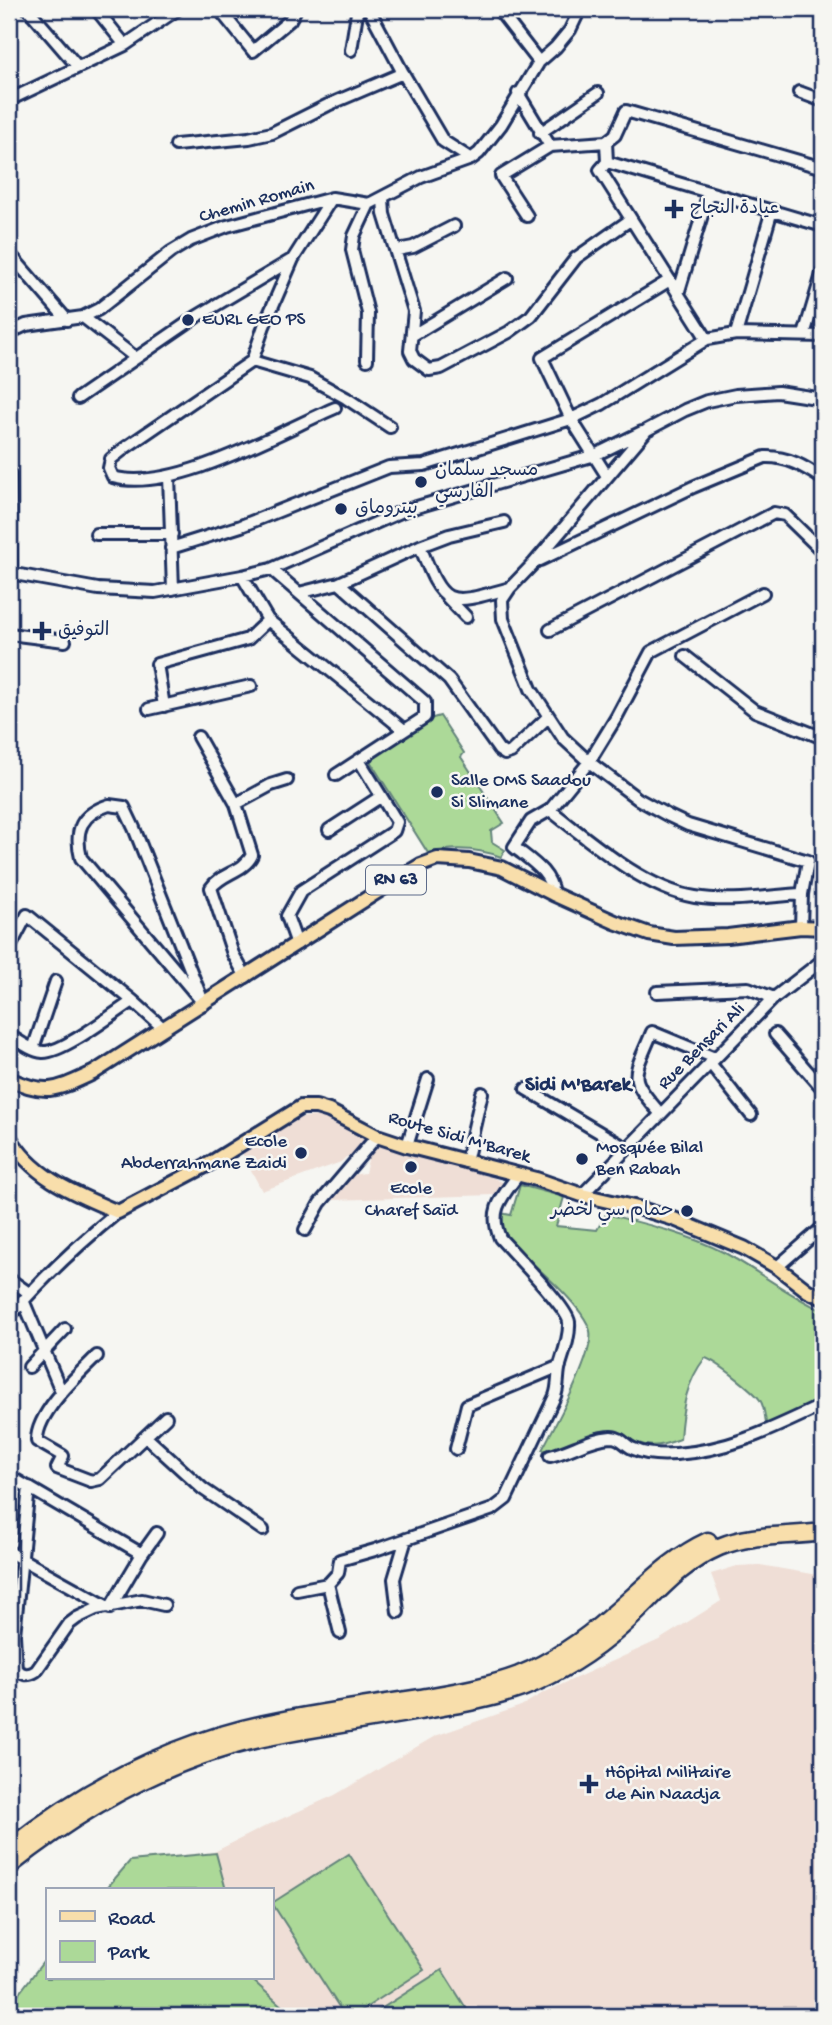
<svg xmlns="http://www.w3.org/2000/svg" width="832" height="2025" viewBox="0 0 832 2025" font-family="'Gochi Hand','Playpen Sans Arabic',sans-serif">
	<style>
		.built { fill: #efded6 }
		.green { fill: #acd998; stroke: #64847b; stroke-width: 2 }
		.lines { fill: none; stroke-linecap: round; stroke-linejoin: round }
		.minor-casing { stroke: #1b2f5e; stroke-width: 16 }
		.major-casing { stroke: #1b2f5e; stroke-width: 18 }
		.highway-casing { stroke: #1b2f5e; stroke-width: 21 }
		.minor { stroke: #f6f6f2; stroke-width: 10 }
		.major { stroke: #f8deab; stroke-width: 12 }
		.highway { stroke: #f8deab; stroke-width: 16 }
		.poi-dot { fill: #1b2f5e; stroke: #f6f6f2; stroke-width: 2.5 }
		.labels { text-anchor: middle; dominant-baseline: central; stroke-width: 5; stroke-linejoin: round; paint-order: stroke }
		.shield { fill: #f6f6f2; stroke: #5d6b8a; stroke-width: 2 }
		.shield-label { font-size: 18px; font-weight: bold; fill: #1b2f5e }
		.street-label { font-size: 19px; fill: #1b2f5e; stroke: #f6f6f2 }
		.poi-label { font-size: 19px; fill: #1b2f5e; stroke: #f6f6f2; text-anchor: start }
		.neighbourhood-label { font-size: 21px; font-weight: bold; fill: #1b2f5e; stroke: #f6f6f2 }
	</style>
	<rect width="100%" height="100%" fill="#f6f6f2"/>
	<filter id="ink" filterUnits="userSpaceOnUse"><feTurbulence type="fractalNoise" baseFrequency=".0143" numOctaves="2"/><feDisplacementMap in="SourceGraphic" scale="14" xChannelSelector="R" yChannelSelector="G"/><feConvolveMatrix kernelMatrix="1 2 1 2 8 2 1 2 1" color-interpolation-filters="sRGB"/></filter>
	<g filter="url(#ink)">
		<path class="built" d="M322,1116L366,1135L365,1145L358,1158L346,1157L341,1162L262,1191L240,1149L293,1118Z
			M375,1143L494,1178L504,1183L494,1195L332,1200L351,1175L365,1173L368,1160L364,1158Z
			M760,1565L823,1576V2016H9V2001L47,1964V1978H271V1890H106L133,1860L214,1852L270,1824L335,1795L435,1736L521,1706L543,1693L659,1640L721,1601L711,1574L737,1566Z"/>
		<path class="green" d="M440,716L464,753L461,757L504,823L491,831L492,842L505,850L501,857C477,848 454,847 428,853L370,761L376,754L426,720Z
			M520,1185L564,1197L556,1226L597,1230L606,1214C646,1224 688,1234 725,1253C758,1271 788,1295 823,1311V1401L767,1428C765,1420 765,1407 760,1400C754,1391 715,1360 705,1358C686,1382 682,1409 680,1439C666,1444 653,1449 638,1443C627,1439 622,1429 609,1430C584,1431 567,1454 542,1450C554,1427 595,1354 590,1331C584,1305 528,1260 507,1241L500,1227V1213L511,1215Z
			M216,1853L226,1890H105L130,1861Z
			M349,1854L424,1970L353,2016H345L272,1903Z
			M47,1957V1978H250L293,2016H34L10,2005Z
			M442,1970L471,2016H370Z"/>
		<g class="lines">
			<g class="minor-casing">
				<path id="minor" d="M28,9L78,67
					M96,9L125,45
					M219,9L253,51L290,20L296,9
					M369,9L403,73L443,141L471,159
					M498,9L539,62
					M351,50L357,13L360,9
					M799,92L823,101
					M518,93L550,146L606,142
					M9,100L125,45L178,9
					M540,133L598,93
					M176,145L249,138L272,133L328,105L403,73
					M607,162L823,226
					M332,198L293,259L264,326L252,361L125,448L111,459L109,468L113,477C171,494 279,432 335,408
					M383,198L384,214L414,311L410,351L414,359L429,370L441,368L509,332L531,316L576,258L630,220
					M527,216L501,176L550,146
					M397,250L413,247L454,226
					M9,253L67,320
					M678,294L709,192
					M83,317L136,358
					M9,333L26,325L83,317L99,309L171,252L191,240L227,226L332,198L369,204L421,177L471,159L479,153L501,125L539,62L556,47L570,30L580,9
					M736,334L772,210
					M413,335L507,278
					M804,335L823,271
					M707,339L600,170L607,162L606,142L615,135L626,111L823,168
					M367,360L368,313L352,250L354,236L369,204
					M252,361L310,378L346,398L390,427
					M78,398L196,317L293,259
					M10,474L11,574
					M169,476L173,589
					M607,476L571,419L542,358L670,280
					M96,534H172
					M420,546C444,608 446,606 510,588
					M171,548L241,526L389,467L424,465L571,419L602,404L707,339L736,334L823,336
					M540,560L693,487L765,457C787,456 805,467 823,479
					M271,569L425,702V717L336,775
					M9,573L98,589L155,592L242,576L271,569L403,511L595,455L642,432
					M242,576L268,620L404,730
					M339,583L449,680L499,750L505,754L511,752L548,717
					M299,593L339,583L420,546L449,535L504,522
					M763,593L651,652L616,718L589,762L563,738L531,689L503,619L502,600L510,588L534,563L647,430L685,410L707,401L736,395L778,392L823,399
					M447,597L466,617
					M550,630L774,513L785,515L823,552
					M9,634L65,641
					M685,656L755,711L823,738
					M164,706L157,664L248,639L268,620
					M149,709L251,686
					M198,737L236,804L252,855C244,872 221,873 211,888L233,954L246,977
					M236,804L271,785L287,780
					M109,805L124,807L134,828L204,1004L81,858C74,830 81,814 109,805Z
					M550,810C590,841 644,889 695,897C730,903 768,896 802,894
					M329,830L380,797
					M553,894C550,871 531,861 514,847L531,821L550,810L589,762L638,799L669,816L688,825L808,861L802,894L801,927
					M297,944L287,916L301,891L394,831L397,822L359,760
					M9,949L27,915L133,1001L163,1028
					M657,992L748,988L774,998
					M775,1034L823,1089
					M9,1035C19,1041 31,1051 43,1052C63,1053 114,1013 133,1001
					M33,1049L56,981
					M710,1063L751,1115
					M526,1089L626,1148
					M660,1113C626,1075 634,1077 652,1032L715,1058
					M407,1146L428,1079
					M466,1162L482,1093
					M582,1195L774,998L823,960
					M305,1230L320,1203L377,1136
					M777,1267L823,1227
					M9,1279L29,1293
					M23,1300L61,1391
					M9,1317C42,1278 79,1244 118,1212
					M97,1356C78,1375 36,1413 37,1441L63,1456L57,1468L91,1481L100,1479L166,1417
					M29,1367L65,1329
					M146,1437L203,1489L263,1530
					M456,1449L467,1405L560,1366
					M550,1456C571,1451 590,1438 611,1437C622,1437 625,1446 634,1449C647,1455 663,1455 676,1454C732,1450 774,1428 823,1405
					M9,1476L142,1554L110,1608L9,1552
					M29,1487L14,1635L16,1670C24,1675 28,1676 36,1671L69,1624L77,1618L96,1609L142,1600L164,1605
					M142,1554L157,1533
					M297,1590L328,1584
					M398,1612L394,1579L406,1539
					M340,1633L328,1584L338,1573L340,1560L375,1550L493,1509L506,1499L555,1396C559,1385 557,1375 560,1365C564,1352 570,1336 569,1322C567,1307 513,1253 500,1238C488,1210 502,1197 518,1175"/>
			</g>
			<g class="major-casing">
				<path id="major" d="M9,1079C47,1096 56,1090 93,1073L388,885L421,865L437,859L469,861L502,868L553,894L615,922L649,934L674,938L728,936L801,927L823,928
					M9,1136C32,1178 76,1194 118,1212L209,1164L301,1107H316L329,1111L377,1136L407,1146L536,1179L582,1195L638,1208L674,1219L744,1248L777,1267L808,1291L823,1298"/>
			</g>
			<g class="highway-casing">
				<path id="highway" d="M9,1849C88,1786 179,1740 279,1721C326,1712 373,1705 421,1698C454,1692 487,1687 519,1675C553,1661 585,1639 612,1615C644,1588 669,1559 708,1541
					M9,1866C89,1802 181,1752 283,1734C328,1726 373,1719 419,1711C454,1705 489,1700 522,1688C558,1674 592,1653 621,1627C654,1598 677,1565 719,1547C752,1533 788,1537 823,1532"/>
			</g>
			<use href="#minor" class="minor"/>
			<use href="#major" class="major"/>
			<use href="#highway" class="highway"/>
		</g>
	</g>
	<g class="poi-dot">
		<path d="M670.5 198.5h7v7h7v7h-7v7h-7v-7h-7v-7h7z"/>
		<circle cx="188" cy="320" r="7"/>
		<circle cx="421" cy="482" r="7"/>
		<circle cx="341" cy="509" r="7"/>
		<path d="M38.5 620.5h7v7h7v7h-7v7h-7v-7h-7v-7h7z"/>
		<circle cx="437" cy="792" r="7"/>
		<circle cx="301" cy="1153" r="7"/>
		<circle cx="582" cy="1159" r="7"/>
		<circle cx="411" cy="1167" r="7"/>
		<circle cx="687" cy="1211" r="7"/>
		<path d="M585.5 1773.5h7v7h7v7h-7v7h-7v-7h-7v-7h7z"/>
	</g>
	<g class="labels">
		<rect class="shield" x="366" y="865.5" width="60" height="29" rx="5"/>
		<g class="shield-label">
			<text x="396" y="880">RN 63</text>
		</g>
		<g class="street-label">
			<text transform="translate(257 202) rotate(-16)">Chemin Romain</text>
			<text transform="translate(702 1047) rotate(-45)">Rue Bensari Ali</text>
			<text transform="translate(459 1138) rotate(16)">Route Sidi M'Barek</text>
		</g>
		<g class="poi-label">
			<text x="690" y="209">عيادة النجاح</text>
			<text x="202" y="320">EURL GEO PS</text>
			<text x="435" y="471">مسجد سلمان<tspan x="435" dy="22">الفارسي</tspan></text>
			<text x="355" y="509">بيتروماق</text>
			<text x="58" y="631">التوفيق</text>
			<text x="451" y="781">Salle OMS Saadou<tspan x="451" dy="22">Si Slimane</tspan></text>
			<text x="287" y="1142" text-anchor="end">Ecole<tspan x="287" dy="22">Abderrahmane Zaidi</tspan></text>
			<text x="596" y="1148">Mosquée Bilal<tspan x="596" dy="22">Ben Rabah</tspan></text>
			<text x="411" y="1189" text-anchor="middle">Ecole<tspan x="411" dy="22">Charef Saïd</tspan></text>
			<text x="673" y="1211" text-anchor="end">حمام سي لخضر</text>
			<text x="605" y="1773">Hôpital Militaire<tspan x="605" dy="22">de Ain Naadja</tspan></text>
		</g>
		<g class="neighbourhood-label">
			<text x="578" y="1086">Sidi M'Barek</text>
		</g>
	</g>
	<rect width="832" height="2025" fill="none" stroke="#f6f6f2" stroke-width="35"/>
	<rect x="18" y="18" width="797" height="1990" fill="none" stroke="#1b2f5e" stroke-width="2.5" filter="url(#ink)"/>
	<rect x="46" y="1888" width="228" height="91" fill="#f6f6f2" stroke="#9ea6b7" stroke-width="2"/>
	<rect x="60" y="1911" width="35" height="10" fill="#f8deab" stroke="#9ea6b7" stroke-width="2"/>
	<text x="108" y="1924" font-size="21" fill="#1b2f5e">Road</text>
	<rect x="60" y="1941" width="35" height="21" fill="#acd998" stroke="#9ea6b7" stroke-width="2"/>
	<text x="108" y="1958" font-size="21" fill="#1b2f5e">Park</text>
</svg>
